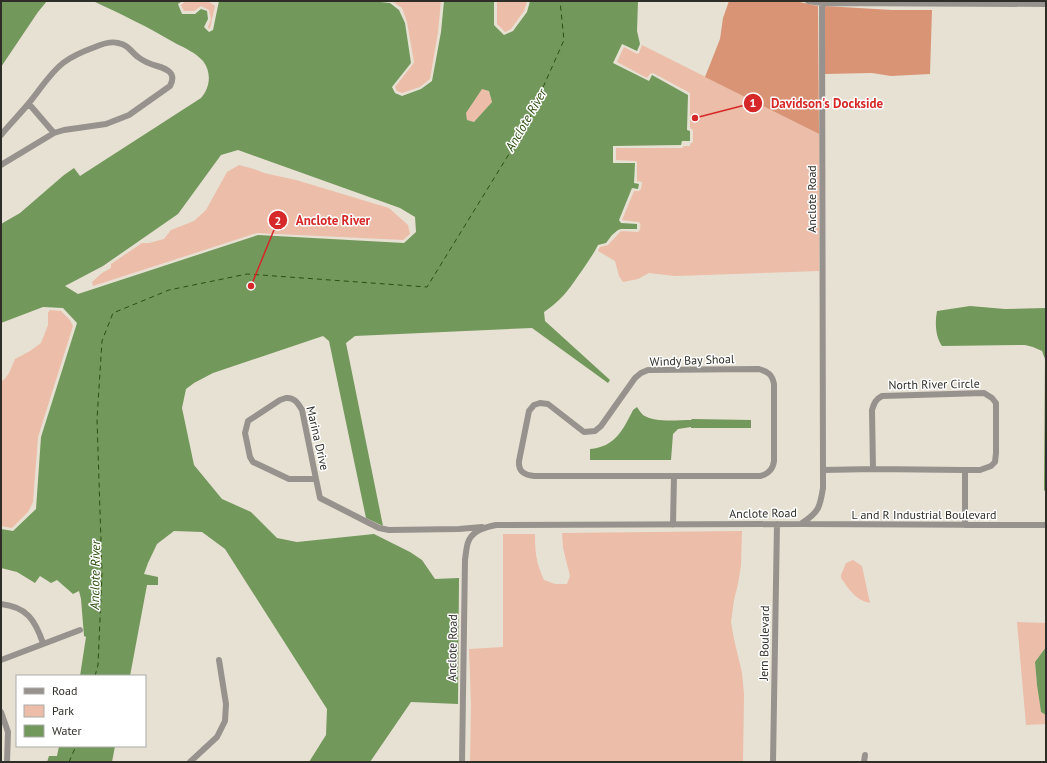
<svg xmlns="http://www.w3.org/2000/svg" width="1047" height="763" viewBox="0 0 1047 763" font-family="'PT Sans',sans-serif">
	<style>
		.green { fill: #ecbda8 }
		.forest { fill: #d99476 }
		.water { fill: #73985c; fill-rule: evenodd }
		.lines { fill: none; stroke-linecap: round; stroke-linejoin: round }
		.ferry { stroke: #2d5010; stroke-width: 1; stroke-dasharray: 5 4; stroke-linecap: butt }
		.minor { stroke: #97928d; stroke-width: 6 }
		.labels { text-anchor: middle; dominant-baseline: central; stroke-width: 3; stroke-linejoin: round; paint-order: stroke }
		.street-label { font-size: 12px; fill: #2f2d27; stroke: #fff }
		.water-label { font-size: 13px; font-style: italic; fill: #2d5010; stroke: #fff }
		.leader { fill: none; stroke: #d62828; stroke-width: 1.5 }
		.callout-dot { fill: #d62828; stroke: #fff; stroke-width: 1.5 }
		.mark-label { font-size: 12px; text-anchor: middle; font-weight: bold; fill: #fff }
		.callout-label { font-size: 13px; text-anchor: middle; font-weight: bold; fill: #d62828; stroke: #fff; stroke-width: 3; stroke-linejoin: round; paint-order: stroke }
	</style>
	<rect width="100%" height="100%" fill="#e7e1d3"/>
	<path class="green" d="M186,1H208L215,6L210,28L209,29L208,27L211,19L209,10L201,6L194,11H184L181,5Z
		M392,1H441L438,32L430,79L420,87L402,93L397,91L395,87L413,64L414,62L407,22L402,8Z
		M497,1H527L524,11L511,29L505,32L497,24Z
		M642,45L819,134V271L675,276L649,273L638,279L623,282L619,276L615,261L598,251L600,247L608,245L620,232L622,231L638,232C641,230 641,224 639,222L622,220L634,191H639L641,189L642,182L637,181V162L635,161L616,160V148H682L684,146H690V144L693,142V130L690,128V93L653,73L650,74L647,78L617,62L624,47L637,54L639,53Z
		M482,88L489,91L492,102L474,122L467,120L466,113Z
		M239,165L254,169L264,173L296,180L389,208L408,225L410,234L403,240L257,233L93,286L92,282L102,273L111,268V264L142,243H149L164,239L171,230L194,221L206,210L227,172Z
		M50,310L61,311L70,320L73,326L38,437L33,502L28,512L12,528L1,526V381L4,380L9,373L15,359L30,351L41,343L48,325V313Z
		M742,531L741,565L738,584L734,600L731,622L734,639L742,673L744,694L743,762H470L471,705L469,649L503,647V534H535C535,553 536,562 544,580L555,584H567L570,576L563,548L562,533Z
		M853,560L862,566L870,603C855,600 849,589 841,578V575L846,563Z
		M1017,622L1046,623V647L1035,662L1037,685L1041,712L1046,715V724L1026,725Z"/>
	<path class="forest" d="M729,1H795L818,6L819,134L705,77L720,39L723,18Z
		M825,6L892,10H932L930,74L891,76L872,73L825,74Z"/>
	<path class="water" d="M1,1H47L38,12L1,67Z
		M93,1H182L178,4L182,14H195L201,9L207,11L208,19L204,27L209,32L213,30L219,1H371L390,3L399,10L405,23L411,63L392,87L395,93L402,96L421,89L432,81L441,32L444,1H494V25L504,35L513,31L527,12L530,1H638L637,31L640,44L637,51L622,44L613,63L649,81L652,75L688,95L687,130L690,131V141H682L681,145L613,146V163H635L634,183L639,184L638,189L632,188L619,220L621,223L637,224V229H621L618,230L612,235L606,243L598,245C593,255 587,263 581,272C569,289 562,300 544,312L545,321L610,380L608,383L532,328L355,336L346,343L383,526L366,518L329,341L323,336L213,373L194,383L186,389L182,408L194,465L222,499L251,512L277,538L297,542L374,534L410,552L422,560L435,579L459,578L458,704L411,702L370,762H309L326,735L327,709L225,549L202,532L174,531L157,544L148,563L144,574L158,577V585H147L130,676H80L86,637L84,636L81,599L79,591L73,594L57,580L51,583L40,576L35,583L17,572L1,568V529L13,531L36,509L41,437L77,323L63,308L43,307L1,323V224L20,213L64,175L74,168L80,176L201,98C210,88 212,73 203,61C196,53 185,48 175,43C148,27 121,14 93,1ZM482,89L489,91L492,102L474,122L467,120L466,113ZM238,150L400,208L415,217L416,232L404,243L258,235L78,294L65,286L103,266L178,214L221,155Z
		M970,306L1005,309L1046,308V492L1044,490L1045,359L1042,351L1033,347L1025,345L942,346C935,336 935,322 937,311Z
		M637,407C639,410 641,413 643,415C655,423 677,420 691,420L692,419L751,420V428H691V427L678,429L673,434L671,460H590V449C615,447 623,430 633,410Z
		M1046,647V715L1041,712L1037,685L1035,662Z
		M59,746H115L112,762H47L49,756H57Z"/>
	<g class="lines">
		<path class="ferry" d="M95,676L98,665L102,573L97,419L102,341L113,313L169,290L247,274L427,287L525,128L564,40L560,1
			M69,762L76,746"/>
		<path class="minor" d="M808,1L822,3L1046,4
			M29,104L54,133
			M1,135C10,124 20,114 29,103C40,90 49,74 63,63C72,56 84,51 95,47C102,44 111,41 118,43C129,45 130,51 138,57C143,61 150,64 157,66C167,69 177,73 170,86L129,115L106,124L64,130L54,133L1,165
			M286,398C294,397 298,403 302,410L316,479H289L253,462L250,457L245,433L248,421L280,400Z
			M823,470L873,469L872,410C874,403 876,399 882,396L984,393L992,398L996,403V453L995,462L991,466L980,470H965L873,469
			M316,479L320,498L379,528L389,530L459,529L482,527
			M802,523C819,512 820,507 823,488L822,1
			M673,525L674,476H760C769,474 773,469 774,461V384C772,374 768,372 759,369L648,370L641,373L635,378L601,426L595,431L584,432L548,404L540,403L534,405L529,411L519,461C518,472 525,475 534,476H674
			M965,525V470
			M1,604C27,607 35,620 43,643
			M1,660L80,630
			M1,712L8,732L7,762
			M190,762L217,737L225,721L226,704L219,660
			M462,762L465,560C466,554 466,546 469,540C474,530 486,527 496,525L801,524L1046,525
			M773,762L777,524
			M864,762L865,755"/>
	</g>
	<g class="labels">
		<g class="street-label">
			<text transform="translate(811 199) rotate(-90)">Anclote Road</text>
			<text transform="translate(692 360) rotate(-2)">Windy Bay Shoal</text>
			<text transform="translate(934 384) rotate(-1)">North River Circle</text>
			<text transform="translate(318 438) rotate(77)">Marina Drive</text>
			<text transform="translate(763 513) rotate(-1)">Anclote Road</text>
			<text x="924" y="514">L and R Industrial Boulevard</text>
			<text transform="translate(764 643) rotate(-89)">Jern Boulevard</text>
			<text transform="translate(452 648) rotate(-89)">Anclote Road</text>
		</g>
		<g class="water-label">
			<text transform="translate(526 120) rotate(-60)">Anclote River</text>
			<text transform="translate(95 575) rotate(-89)">Anclote River</text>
		</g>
	</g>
	<path class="leader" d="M695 118L753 103M251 286L278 220"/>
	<g class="callout-dot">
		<circle cx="695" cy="118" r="4"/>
		<circle cx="251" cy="286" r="4"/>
		<circle cx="753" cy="103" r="10"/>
		<circle cx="278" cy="220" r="10"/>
	</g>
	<g class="mark-label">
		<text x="753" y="107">1</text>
		<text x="278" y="225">2</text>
	</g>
	<g class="callout-label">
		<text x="827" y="108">Davidson's Dockside</text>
		<text x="333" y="225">Anclote River</text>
	</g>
	<rect width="1047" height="763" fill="none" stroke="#2f2d27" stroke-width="4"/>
	<rect x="16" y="675" width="130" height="72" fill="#ffffff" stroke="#acaba9"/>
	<rect x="24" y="688" width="20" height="6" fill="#97928d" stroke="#acaba9"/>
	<text x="52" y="695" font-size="12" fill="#2f2d27">Road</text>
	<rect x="24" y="705" width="20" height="12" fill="#ecbda8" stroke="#acaba9"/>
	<text x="52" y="715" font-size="12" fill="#2f2d27">Park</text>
	<rect x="24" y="725" width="20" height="12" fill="#73985c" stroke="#acaba9"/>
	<text x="52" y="735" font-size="12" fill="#2f2d27">Water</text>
</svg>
